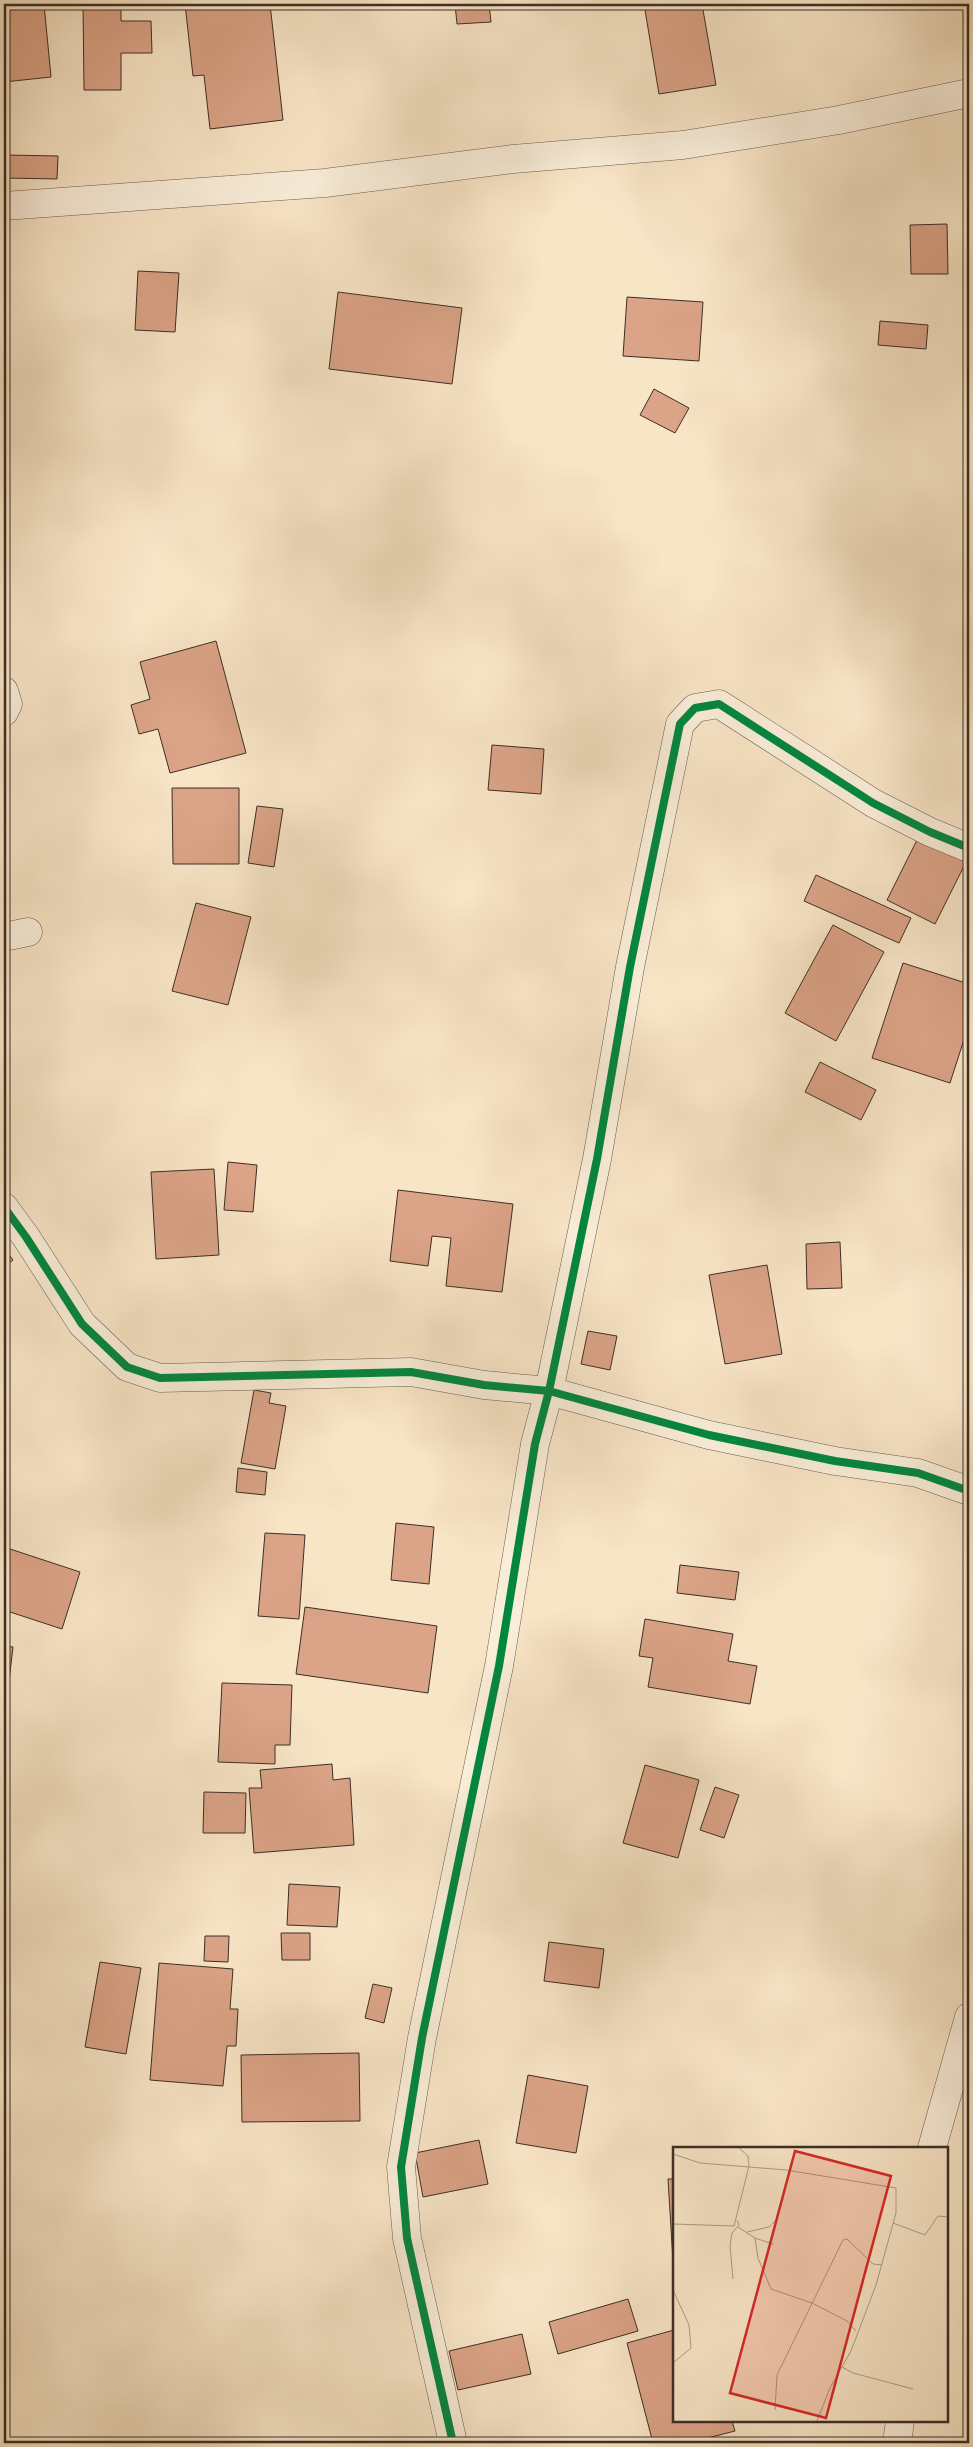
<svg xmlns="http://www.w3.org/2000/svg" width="973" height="2447" viewBox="0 0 973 2447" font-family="'IM FELL Double Pica',serif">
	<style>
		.building { fill: #dba387; stroke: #3c2f26 }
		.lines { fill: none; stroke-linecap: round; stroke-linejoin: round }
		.street-casing { stroke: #6b5c4e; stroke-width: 29 }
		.street { stroke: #faeeda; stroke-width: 28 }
		.cycleway-casing { stroke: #faeeda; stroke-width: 11 }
		.cycleway { stroke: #00873e; stroke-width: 8 }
		.inset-road { fill: none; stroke: #ad9c86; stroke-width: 1 }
		.view { fill: #d62828; fill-opacity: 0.15; stroke: #d62828; stroke-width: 2.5 }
		.inset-edge { fill: none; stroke: #3c2f26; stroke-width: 2.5 }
	</style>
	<rect width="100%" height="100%" fill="#f8e5c6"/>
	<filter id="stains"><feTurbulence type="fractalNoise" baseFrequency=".004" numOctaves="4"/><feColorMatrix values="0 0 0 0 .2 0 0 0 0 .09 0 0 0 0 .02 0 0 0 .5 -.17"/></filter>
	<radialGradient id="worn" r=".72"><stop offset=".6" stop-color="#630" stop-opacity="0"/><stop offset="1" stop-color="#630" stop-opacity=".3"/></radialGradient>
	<path class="building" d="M4,4H44L51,77L4,82Z
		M83,4H121V21H151L152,53H121V90H84Z
		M185,4H270L283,120L210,129L204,75L193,76Z
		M455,4H489L491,22L457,24Z
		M644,4H702L716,85L659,94Z
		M4,155L58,156L57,179L4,178Z
		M947,224L948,274H911L910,225Z
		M138,271L179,273L175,332L135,330Z
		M338,292L462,308L452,384L329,369Z
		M627,297L703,302L699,361L623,356Z
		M880,321L928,325L926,349L878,345Z
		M654,389L689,408L675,433L640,415Z
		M216,641L246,753L170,773L158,729L139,734L131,705L150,699L140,662Z
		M969,699V764H967Z
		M492,745L544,749L541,794L488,790Z
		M172,788H239V864H173Z
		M257,806L283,809L274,867L248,863Z
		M920,834L968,858L935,924L887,900Z
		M816,875L911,918L899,943L804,901Z
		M196,903L251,917L228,1005L172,991Z
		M833,925L884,952L836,1041L785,1013Z
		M903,963L969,984V1024L950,1083L872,1058Z
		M820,1062L876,1090L861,1120L805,1092Z
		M228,1162L257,1165L253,1212L224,1210Z
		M214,1169L219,1255L156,1259L151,1172Z
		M398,1190L513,1204L502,1292L446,1286L451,1238L432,1236L428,1266L390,1261Z
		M840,1242L842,1288L807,1289L806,1244Z
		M4,1248L13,1260L4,1267Z
		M767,1265L782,1354L725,1364L709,1275Z
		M588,1331L617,1336L610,1370L581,1364Z
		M254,1390L271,1393L269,1403L286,1406L275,1469L241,1463Z
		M238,1468L267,1472L265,1495L236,1492Z
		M396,1523L434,1527L429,1584L391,1580Z
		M265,1533L305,1535L299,1619L258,1616Z
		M4,1547L80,1572L62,1629L4,1610Z
		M680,1565L739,1572L735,1600L677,1593Z
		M305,1607L437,1626L428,1693L296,1674Z
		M645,1619L733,1634L728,1661L757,1666L750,1704L648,1687L653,1658L639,1656Z
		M4,1646L13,1647L7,1698L4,1697Z
		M222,1683L292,1685L290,1745H275V1764L218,1762Z
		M332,1764L333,1780L350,1778L354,1845L254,1853L249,1788H262L260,1770Z
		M645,1765L699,1780L678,1858L623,1843Z
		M715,1787L739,1795L724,1838L700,1830Z
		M204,1792L246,1793L245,1833H203Z
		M289,1884L340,1887L337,1927L287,1925Z
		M281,1933H310V1960H282Z
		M205,1936H229L228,1962L204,1961Z
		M549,1942L604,1949L599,1988L544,1981Z
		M100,1962L141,1968L126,2054L85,2047Z
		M159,1963L233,1969L230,2009H238L236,2046H227L223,2086L150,2080Z
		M373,1984L392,1988L384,2023L365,2018Z
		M359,2053L360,2121L242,2122L241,2055Z
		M528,2075L588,2086L576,2153L516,2143Z
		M479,2140L488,2184L423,2197L415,2153Z
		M668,2179H674V2261H673Z
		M628,2299L638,2331L558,2354L549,2322Z
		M674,2330V2421H732L735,2431L688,2443H653L627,2343Z
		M522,2334L531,2374L458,2390L449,2351Z"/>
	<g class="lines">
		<g class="street-casing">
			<path id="street" d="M4,206L325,183L513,159L683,145L839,120L969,93
				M4,691L8,704L4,712
				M4,937L28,932
				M4,1207L26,1237L82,1324L127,1367L160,1378L411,1372L484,1385L549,1391L709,1435L835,1461L918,1473L969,1491
				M932,2148L969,2017
				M453,2443L407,2238L401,2167L422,2038L499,1666L535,1444L549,1391L597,1159L630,967L680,724L695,708L719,704L873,803L930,832L969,848
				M897,2443L900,2421"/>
		</g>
		<use href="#street" class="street"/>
		<g class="cycleway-casing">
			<path id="cycleway" d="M4,1207L26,1237L82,1324L127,1367L160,1378L411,1372L484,1385L549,1391L709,1435L835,1461L918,1473L969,1491
				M453,2443L407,2238L401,2167L422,2038L499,1666L535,1444L549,1391L597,1159L630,967L680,724L695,708L719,704L873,803L930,832L969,848"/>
		</g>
		<use href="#cycleway" class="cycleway"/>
	</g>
	<g transform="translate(673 2147)">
		<rect width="275" height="275" fill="#f8e5c6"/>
		<path class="inset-road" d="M0,7L27,16L113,23L223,41V66L203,138L178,204L157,241L144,274M220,76L252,88L265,69L275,70M0,77L61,79L76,19L75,9L66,1M65,80L82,91L100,97M74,85L96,80L104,72M82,91L85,111L98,142L139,156L174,174L183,184M60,132L57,99L59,86L66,78L64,73M0,143L16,178L18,201L0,216M169,220L180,226L240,242M102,263L104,228L170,93L174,92L200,117L209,118"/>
		<path class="view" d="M122,4L218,29L153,271L57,246Z"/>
		<rect width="275" height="275" class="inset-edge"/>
	</g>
	<rect width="973" height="2447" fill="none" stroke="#f8e5c6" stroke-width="20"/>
	<rect x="5" y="5" width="963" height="2437" fill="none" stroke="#3c2f26" stroke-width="2.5"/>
	<rect x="10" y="10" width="953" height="2427" fill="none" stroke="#3c2f26"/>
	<rect width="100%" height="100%" filter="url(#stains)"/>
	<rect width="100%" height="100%" fill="url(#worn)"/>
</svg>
